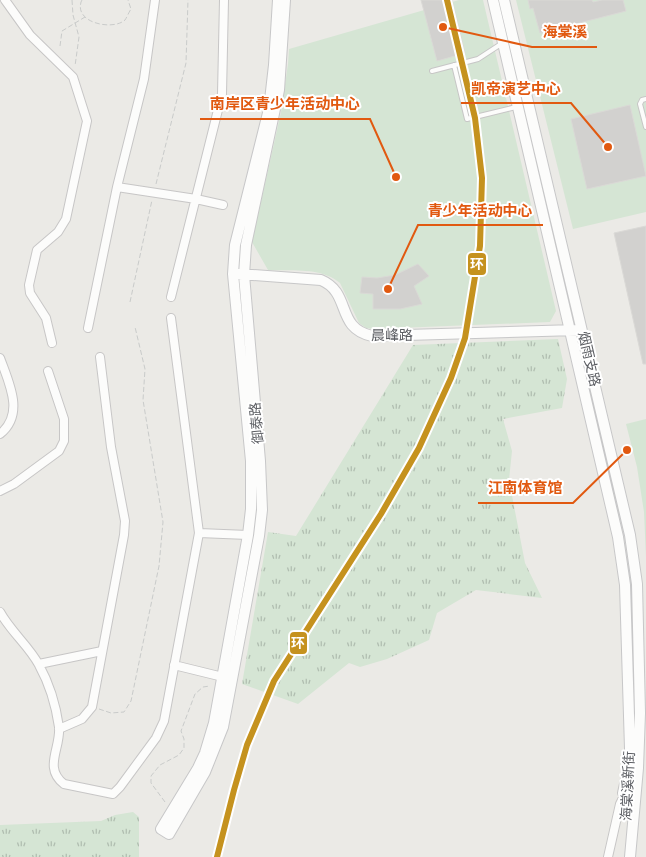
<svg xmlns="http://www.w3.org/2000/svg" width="646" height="857" viewBox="0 0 646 857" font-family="Rubik,'Noto Sans SC',sans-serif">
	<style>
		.grass { fill: url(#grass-tufts) }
		.green { fill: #d5e5d4 }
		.building { fill: #d2d1cf; stroke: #dad9d6 }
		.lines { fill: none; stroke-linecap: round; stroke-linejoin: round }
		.lane-casing { stroke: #c7c6c6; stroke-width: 6 }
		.street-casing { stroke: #c7c6c6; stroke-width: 10 }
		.secondary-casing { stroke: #c7c7c8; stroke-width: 12 }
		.path { stroke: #c9cbca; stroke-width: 1; stroke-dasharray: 5 2.5; stroke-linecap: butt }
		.lane { stroke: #fcfcfb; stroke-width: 4 }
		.street { stroke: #fcfcfb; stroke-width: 8 }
		.secondary { stroke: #fcfcfb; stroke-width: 10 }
		.metro-1-casing { stroke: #fff; stroke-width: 10 }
		.metro-1 { stroke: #c5921e; stroke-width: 6 }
		.labels { text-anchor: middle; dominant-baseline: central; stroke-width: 4; stroke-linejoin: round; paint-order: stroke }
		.street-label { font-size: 14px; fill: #5c5e63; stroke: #fff }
		.leader { fill: none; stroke: #e15910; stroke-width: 2 }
		.callout-dot { fill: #e15910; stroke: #fff; stroke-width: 2 }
		.callout-label { font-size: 15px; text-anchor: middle; font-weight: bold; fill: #e15910; stroke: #fff; stroke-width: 4; stroke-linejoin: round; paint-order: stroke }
		.line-badge { stroke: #fff; stroke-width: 2 }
		.badge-label { font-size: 14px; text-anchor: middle; font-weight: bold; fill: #fff }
	</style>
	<defs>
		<pattern id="grass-tufts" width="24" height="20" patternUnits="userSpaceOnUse" patternTransform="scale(1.25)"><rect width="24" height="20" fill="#d5e5d4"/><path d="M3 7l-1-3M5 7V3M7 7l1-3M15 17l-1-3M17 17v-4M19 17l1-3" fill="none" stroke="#b0bdb0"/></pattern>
	</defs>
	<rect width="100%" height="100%" fill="#ebeae6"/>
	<path class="grass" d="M558,339L567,379L562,408L503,419L512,451L509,480L525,563L542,598L476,590L437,613L429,640L387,659L360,667L349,663L298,704L242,684L268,532L296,536L413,345Z
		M133,812L139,817V857H0V825L101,821L115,815Z"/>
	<path class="green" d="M459,0H483L556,311L550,322L373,329L366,328L359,323L340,283C321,267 292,271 268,270L252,242L281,112L288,64L289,49Z
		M516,0H646V212L573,229Z
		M646,419V557L644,512L637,467L626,424Z"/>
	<path class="building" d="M421,0H452L465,53L437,61Z
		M528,0H592L593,2L602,0H623L626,11L540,33L533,8L530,9Z
		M630,105L646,176L587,189L571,119Z
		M646,226V364H643L614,233Z
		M418,264L429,276L414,286L422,304L400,309H373V294L360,293L362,277L377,278L395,275Z"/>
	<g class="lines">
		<g class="lane-casing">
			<path id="lane" d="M454,65L467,119L516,107
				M432,71L478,59L501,44
				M646,99L642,100L640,104L646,127"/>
		</g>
		<g class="street-casing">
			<path id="street" d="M5,0L30,35L73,77L87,121L66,219L58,232L37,250L29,285L30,293L46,318L52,343
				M117,187L196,199L223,205
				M171,297L222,94L224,0
				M88,328L117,187L144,79L155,0
				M0,358C9,383 25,414 0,434
				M0,491L14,484L59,451L64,441V419L48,371
				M199,533L248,535
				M0,612C11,632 29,646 39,665C49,683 56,706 59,727C61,748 43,768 64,784L113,794L120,787L156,738L164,721L199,533L171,318
				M39,664L102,651
				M174,665L227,678
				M59,729L82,719L92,707L124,535L125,521L111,447L100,357
				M622,793L628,765
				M608,857L620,804L634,776"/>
		</g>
		<g class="secondary-casing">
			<path id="secondary" d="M278,0L274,65L269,109L235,245L233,274L251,461V509L248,535L214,723L205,753L198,768L161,829L169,834L205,772L223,727L259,536L262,510L260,461L244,275L246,245L279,90L285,0
				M493,0L618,537L625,585L631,781
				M504,0L630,535L637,584L640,713L638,768L630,857
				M239,274L321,280C352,293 335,328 372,336L576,330"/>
		</g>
		<path class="path" d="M72,0L73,15L79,37L75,66
			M82,0L81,2C80,6 80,10 82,13C88,25 115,29 125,20C127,17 129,12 131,9L128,0
			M60,46L62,31L85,17
			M156,184L186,63L188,0
			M130,302L152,200
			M99,709L111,713L124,712L131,701L159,566L163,522L143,400L145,369L135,327
			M165,802L151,783V776L160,765L179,755L184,748V739L181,731L195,694L203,687L210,686"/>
		<use href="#lane" class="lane"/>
		<use href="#street" class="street"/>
		<use href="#secondary" class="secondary"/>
		<g class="metro-1-casing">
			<path id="metro-1" d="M217,857L234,790L247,745L274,681L381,514L419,448L451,378L465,338L480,246L482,178L475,118L447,0"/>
		</g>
		<use href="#metro-1" class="metro-1"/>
	</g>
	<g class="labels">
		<g class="street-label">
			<text x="392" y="335">晨峰路</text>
			<text transform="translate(589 359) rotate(77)">烟雨支路</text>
			<text transform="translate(257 423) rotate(-95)">御泰路</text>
			<text transform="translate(628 786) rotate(-87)">海棠溪新街</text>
		</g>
	</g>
	<path class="leader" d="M443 27L532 47H597M608 147L571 103H461M396 177L370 119H200M388 289L418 225H543M627 450L573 503H478"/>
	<g class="callout-dot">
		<circle cx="443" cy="27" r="5"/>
		<circle cx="608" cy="147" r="5"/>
		<circle cx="396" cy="177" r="5"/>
		<circle cx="388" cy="289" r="5"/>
		<circle cx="627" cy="450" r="5"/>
	</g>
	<g class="callout-label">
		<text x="565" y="37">海棠溪</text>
		<text x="516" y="94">凯帝演艺中心</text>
		<text x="285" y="109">南岸区青少年活动中心</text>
		<text x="480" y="216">青少年活动中心</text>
		<text x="525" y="493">江南体育馆</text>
	</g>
	<g class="line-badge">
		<rect x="467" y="252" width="20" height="24" rx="5" fill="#c5921e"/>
		<rect x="289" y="631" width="19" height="24" rx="5" fill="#c5921e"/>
	</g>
	<g class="badge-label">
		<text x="477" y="269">环</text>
		<text x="298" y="648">环</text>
	</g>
</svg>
